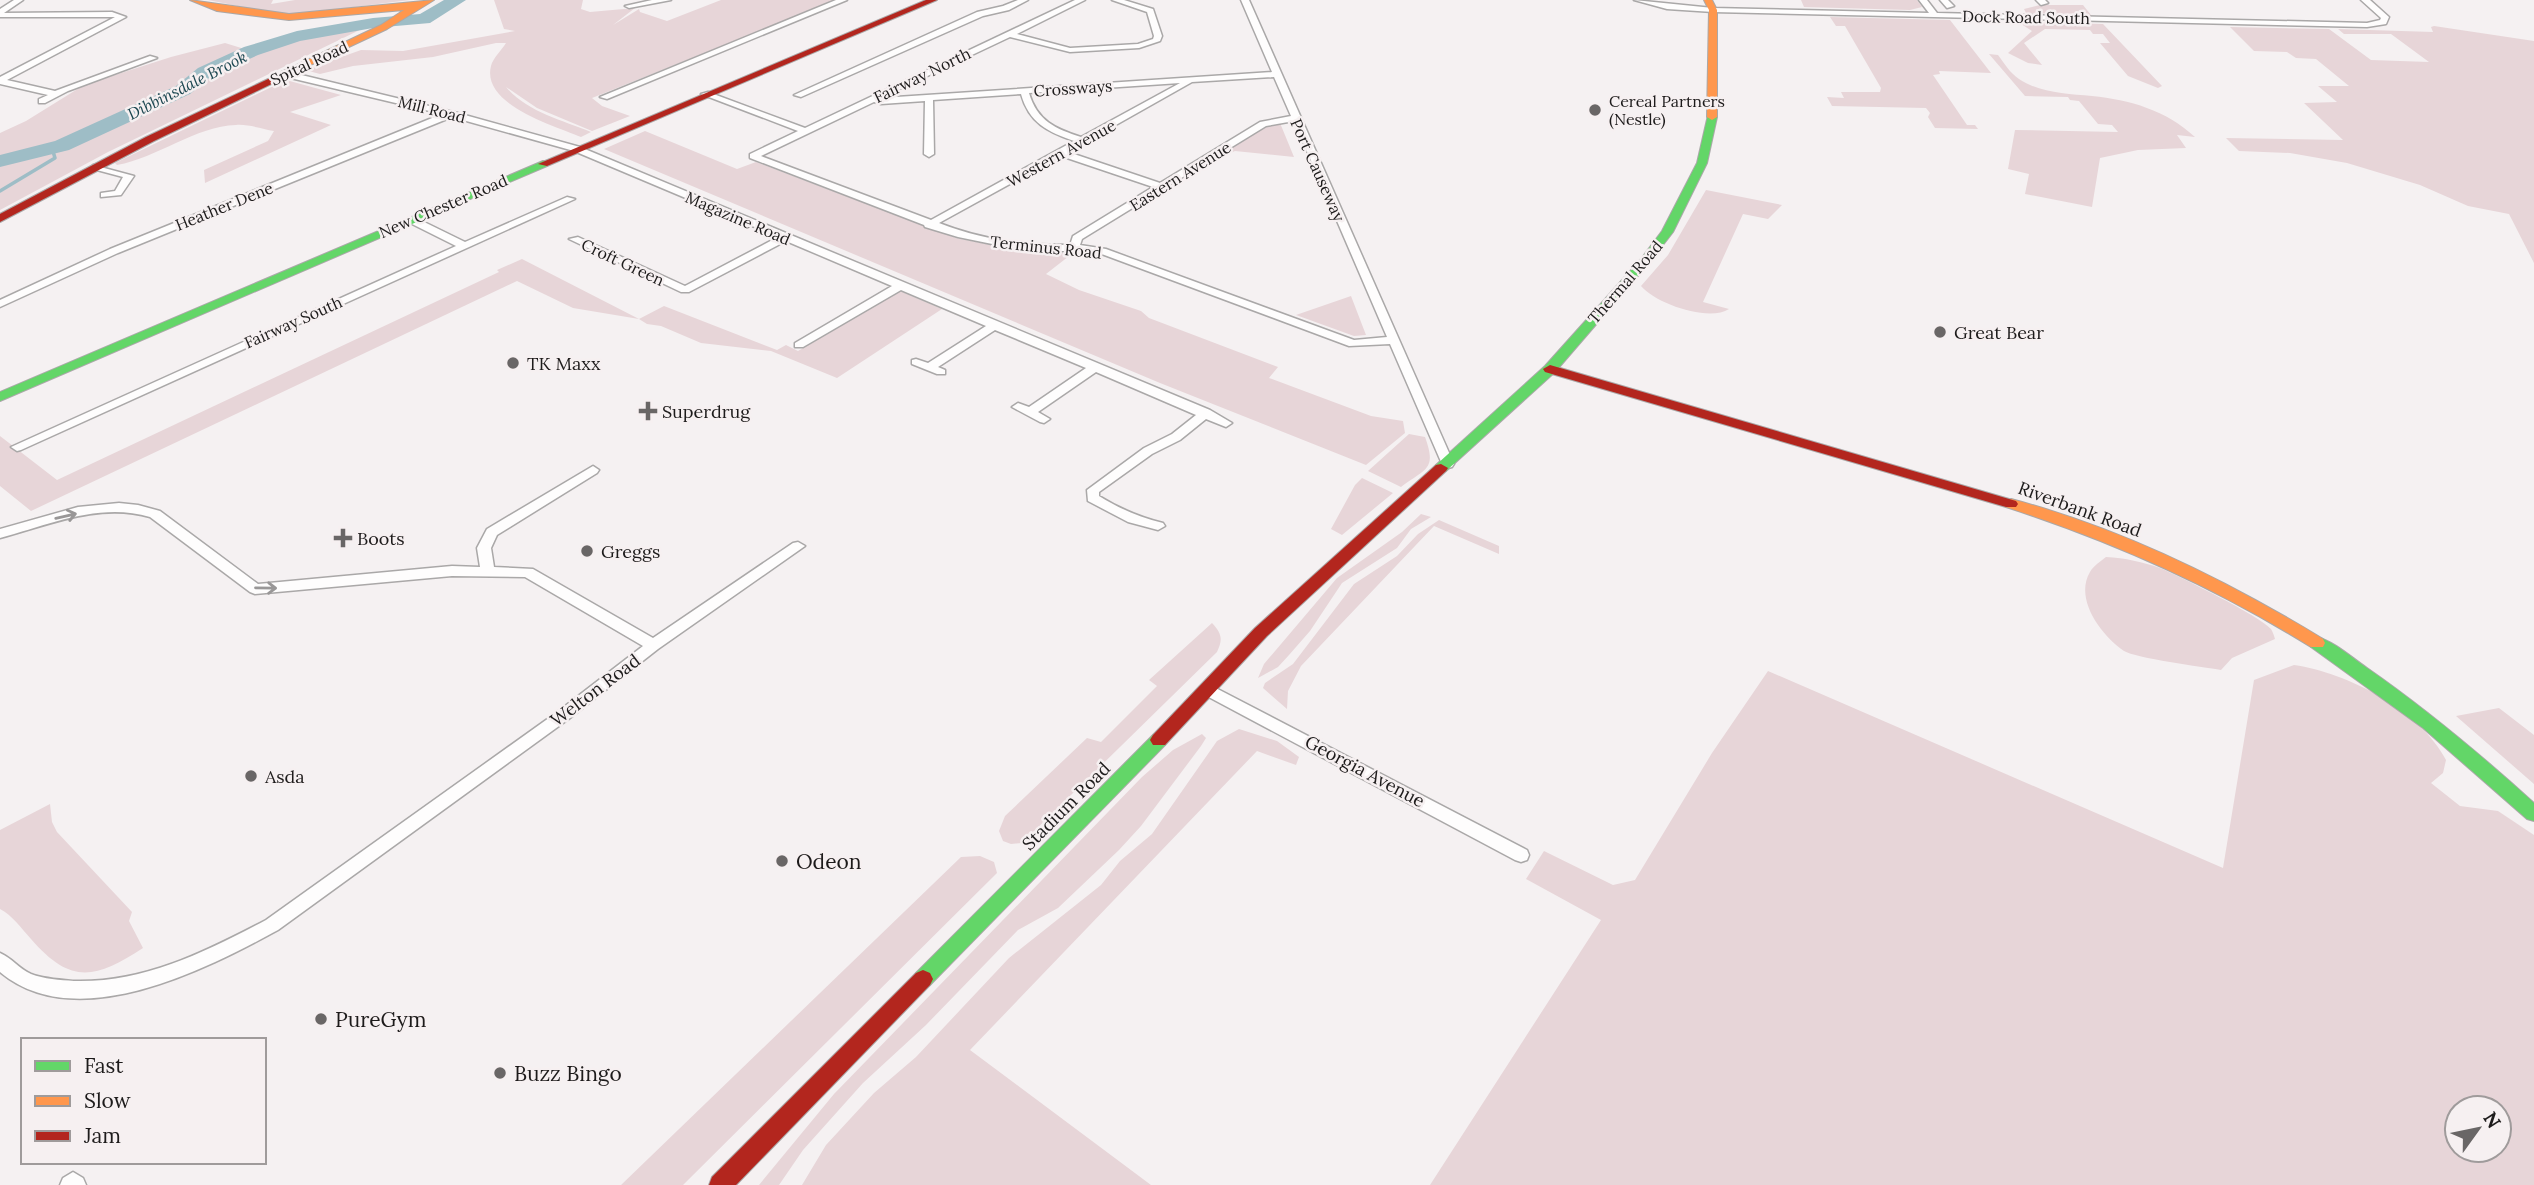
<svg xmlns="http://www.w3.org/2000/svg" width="2534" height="1185" viewBox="0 0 2534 1185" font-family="Lora,serif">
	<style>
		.green { fill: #e7d5d8; fill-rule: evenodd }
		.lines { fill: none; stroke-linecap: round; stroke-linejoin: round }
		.stream { stroke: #9ebdc6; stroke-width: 3.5 }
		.river { fill: #9ebdc6; fill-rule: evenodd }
		.street-casing { stroke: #aaa8a8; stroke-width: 3 }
		.fast-casing { stroke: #aaa8a8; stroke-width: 2 }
		.slow-casing { stroke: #aaa8a8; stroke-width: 2 }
		.jam-casing { stroke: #aaa8a8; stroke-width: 2 }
		.street { fill: #fefdfd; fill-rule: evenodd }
		.fast { fill: #63d668; fill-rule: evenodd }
		.slow { fill: #ff974d; fill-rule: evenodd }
		.jam { fill: #b3261e; fill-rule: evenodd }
		.oneway { stroke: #999797 }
		.poi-dot { fill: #696666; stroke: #f6f0f1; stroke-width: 2.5 }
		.labels { text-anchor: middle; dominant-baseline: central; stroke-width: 5; stroke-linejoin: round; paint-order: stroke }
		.far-street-label { font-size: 16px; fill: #1d1b1b; stroke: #f6f0f1 }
		.far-water-label { font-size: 16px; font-style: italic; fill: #1b4650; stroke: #f6f0f1 }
		.far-poi-label { font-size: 16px; fill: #1d1b1b; stroke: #f6f0f1; text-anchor: start }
		.poi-label { font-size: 18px; fill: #1d1b1b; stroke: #f6f0f1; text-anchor: start }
		.street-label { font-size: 18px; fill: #1d1b1b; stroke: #f6f0f1 }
		.near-poi-label { font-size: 21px; fill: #1d1b1b; stroke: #f6f0f1; text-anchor: start }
	</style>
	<rect width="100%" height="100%" fill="#f5f1f2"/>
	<path class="green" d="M208,0H273L271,4L295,0H410L298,14L272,13Z
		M494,0H583L581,9L590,12L635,8L613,25L639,9L640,12L667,21L721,0H837L592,98L602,106L630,116L592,131L537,108L506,87C527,112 562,120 591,132L581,137C555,126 481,105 491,66C493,58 501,51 506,43H496L433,57L353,66L320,74L305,70L361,50L403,51L515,31L504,29Z
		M1801,0H1917L1922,7L1910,10L1804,7Z
		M2040,5H2083L2091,15L2026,13L2024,9Z
		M1830,17L1950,20L1991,73L1939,71L1940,74L1933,75L1967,125H1975L1978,129L1935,128L1928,117L1930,113L1926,108L1832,106L1827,97L1844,98L1841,92H1880L1881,88L1845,26H1836Z
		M2018,22L2103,24L2162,86L2158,88L2128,76L2100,43H2110L2103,34H2093L2090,30L2045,29L2024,43L2042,65L2028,63L2008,53L2032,31Z
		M364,24L370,25L108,152L0,210V133L26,121L84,85L171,57L225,43L251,51L297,36Z
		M2434,26L2534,41V263L2509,214L2468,206L2420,185L2347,163L2290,153L2239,151L2226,138L2343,140L2304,103L2337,102L2318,86H2349L2316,59L2296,58L2287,52L2254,51L2230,27L2329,29L2371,60L2429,62L2391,34H2344L2338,29L2433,32L2431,27Z
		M1989,54L1998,55C2004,63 2010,73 2019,79C2040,93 2067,94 2092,96C2130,100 2166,110 2195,137L2177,135L2186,148L2138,150L2100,158L2092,207L2025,194L2029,174L2008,169L2015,130L2118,132L2112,125L2098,124L2079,101L2070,100L2068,97L2025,96Z
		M286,80L341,95L290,112L331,125L205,183L204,170L268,141L274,131C262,129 248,124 236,125C196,126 157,158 117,165L115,163Z
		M1280,123L1294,157L1235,151L1226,155L1222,154L1271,124Z
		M645,131L737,169L756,162L956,238L1026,252L1073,253L1046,274L1079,290L1141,311L1149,318L1278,367L1269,378L1371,416L1403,421L1405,433L1366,465L1160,383L604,149Z
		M1706,190L1782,205L1768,219L1743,214L1703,302L1729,309C1709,322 1656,304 1641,286L1668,255Z
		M522,259L639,319L664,306L777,350L786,345L798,351L900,291L942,309L837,378L771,351L701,343L661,326L647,324L639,319L573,308L517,281L31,511L0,486V436L57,480L499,272L497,270Z
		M1351,296L1366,335L1354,336L1296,315Z
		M1409,434L1425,437C1437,470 1426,468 1401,487L1368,471Z
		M1362,478L1393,493L1342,535L1331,529L1355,485Z
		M1421,514L1431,517L1411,529L1397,548L1342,583L1310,631L1289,655L1278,667L1258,678L1264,664L1337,578L1402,532Z
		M1439,520L1499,546V554L1434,526L1301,666L1288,691L1287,709L1263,688L1265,683L1293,664L1354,584L1397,556L1418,534Z
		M2106,557C2125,558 2143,562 2160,568C2179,576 2260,616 2271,629C2273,632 2274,636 2275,639L2232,658L2221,670C2203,667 2135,658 2124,651C2101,635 2074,599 2090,572C2093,566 2101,561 2106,557Z
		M1212,623C1222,634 1223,639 1217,652L1022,843L1011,844L1003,841L999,831L1005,816L1087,738L1101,742L1157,686L1149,680Z
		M2294,665C2348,673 2420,710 2446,760L2443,773L2431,783L2460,806L2498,811L2534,835V1185H1430L1601,920L1526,879L1544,851L1613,885L1635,880L1712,753L1768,671L2223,868L2254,680ZM2457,1108H2499V1150H2457Z
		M2499,708L2534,735V784L2456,716Z
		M1239,729L1277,741L1299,757L1296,765L1257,751L970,1050L1151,1185H802L826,1145L874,1093L916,1057L1009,958L1101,885L1120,861L1152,834L1217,741Z
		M1202,734L1206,738L1201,746L1141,826L1119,850L1058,908L1018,930L926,1025L863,1083L803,1150L779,1185H759L834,1094L1142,777L1173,750Z
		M50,804L52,822L57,832L132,912L129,921L143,948C95,979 71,985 31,939C21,928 13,916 0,909V830Z
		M980,856L994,862L997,873L683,1185H621L961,857Z"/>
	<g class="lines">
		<path class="stream" d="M0,191L55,158L52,148"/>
		<path class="river" d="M444,0H466L430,23L373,28L300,41L258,55L212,76L190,94L69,150L0,167V155L55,141L176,86L198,68L244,47L297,31L373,18L420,14Z"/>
		<g class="street-casing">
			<path id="street" d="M14,0H23L4,13L112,12L126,17L7,80L55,91L150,56L157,58L68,91L45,103H39V99L48,95L0,84V77L115,17H0V9Z
				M652,0H671L629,8L625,6Z
				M836,0H847L607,99L600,97Z
				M1018,0H1028L1009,10L983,16L801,97L794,95L977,12L1003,6Z
				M1075,0H1085L1017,34L1070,48L1138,44L1153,39L1154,36L1147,12L1112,0H1124L1153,9L1162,36L1160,41L1139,48L1070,52L1010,37L881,98L1272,72L1241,0H1249L1454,464L1452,467L1448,468L1442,464L1390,344L1349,346L1099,253L1088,251H1026L958,237L925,227L924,225L750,158V154L798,131L701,94L708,92L805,128ZM1274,77L1291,116L1260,122L1160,183L1068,152L1192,82ZM1180,83L1081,137C1056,129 1037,121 1029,93ZM1021,94C1029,123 1048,132 1074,141L931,220L761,156L874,102L881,104L925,101L924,154L929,157L934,154L933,100ZM1294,121L1387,337L1354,340L1106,249L1080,245L1082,239L1266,126ZM1061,156L1153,187L1073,236L1070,245C1023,245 983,240 939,223Z
				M1634,0L1713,8L1929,13L1919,0H1927L1937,13L2367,23L2380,20L2381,18L2361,0H2370L2389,17L2386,24L2367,27L1713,12L1667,9Z
				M1940,0H1948L1954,6L1947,8Z
				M2036,0H2045L2048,3L2041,5Z
				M285,71L454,112L580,147L1210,410L1232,423L1226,427L1206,419L1180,440L1152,454L1099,492V496C1120,509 1139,517 1163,523L1165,526L1158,530L1128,522L1088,501L1087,490L1144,448L1172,434L1196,415L1096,372L1038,412L1050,419L1044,423L1040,422L1012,407L1018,403L1029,407L1086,368L995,330L938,367L945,370V374H937L912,364V360L916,359L928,363L986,326L901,290L803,347H795V343L892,286L786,241L689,292H681L569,239L578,237L685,286L778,237L574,151L452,117L118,253L0,307V300L110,249L442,114L282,76V72Z
				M93,165L134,176L121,195L101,197V193L115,191L123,177L93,169Z
				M567,197L575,199L21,450L17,451L11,447L456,246L408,222V218H416L465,242Z
				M593,466L599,470L597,473L497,535L491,548L494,567L533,569L653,638L793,543L798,542L805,546L658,649L570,718L278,930C205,970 76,1036 0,972V953C12,958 19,969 31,974C44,979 60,980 74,981C144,983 205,952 266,920L560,710L643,646L525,577L452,576L255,594L250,592L150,517C99,502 49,525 0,538V529L78,507L119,503L138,505L160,511L258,584L452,566L480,567L477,548L487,529Z
				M1208,684L1527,850L1529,855L1527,860L1521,862L1515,860L1203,694L1200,690L1203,686Z
				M73,1172L83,1178L86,1185H60L63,1178Z"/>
		</g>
		<g class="fast-casing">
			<path id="fast" d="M1708,115L1717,117L1707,163L1673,232L1649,263L1555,372L1446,471H1436L1434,468L1436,465L1545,366L1641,259L1662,231L1697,163Z
				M543,161L547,162V166L0,401V392Z
				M2317,637C2335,642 2352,658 2367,668C2426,709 2481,755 2534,803V821L2527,819L2423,728L2311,647L2309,643Z
				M1159,733L1165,735L1168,740L1165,745L930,985L923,988L916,985L913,979L916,973L1153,735Z"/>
		</g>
		<g class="slow-casing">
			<path id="slow" d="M190,0L289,14L434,0L387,29L285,77L280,74L282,72L381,25L404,10L289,20L217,11Z
				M1704,0H1712L1717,10V117L1712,120L1707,117L1709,10Z
				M2011,499C2121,528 2226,580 2323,639L2325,643L2323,647H2311C2215,587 2114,542 2006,507L2004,504Z"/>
		</g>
		<g class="jam-casing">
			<path id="jam" d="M926,0H937L547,166L538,164Z
				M285,71L290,74L288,76L154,141L0,222V214L146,137Z
				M1550,365L2016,501L2018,504L2016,507H2006L1545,372L1543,369Z
				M1441,464L1448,468L1446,471L1267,636L1165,745H1153L1150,740L1153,735L1255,628L1436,465Z
				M923,970L930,973L933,979L930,985L736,1185H709L712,1177L916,973Z"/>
		</g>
		<use href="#street" class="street"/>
		<use href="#fast" class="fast"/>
		<use href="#slow" class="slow"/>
		<use href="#jam" class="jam"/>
	</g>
	<defs><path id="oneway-shaft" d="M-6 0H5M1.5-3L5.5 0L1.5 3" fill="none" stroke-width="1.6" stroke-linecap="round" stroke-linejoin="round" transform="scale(1.75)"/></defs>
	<g class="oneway">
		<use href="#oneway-shaft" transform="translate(66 516) rotate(-13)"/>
		<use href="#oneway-shaft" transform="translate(266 588) rotate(1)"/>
	</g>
	<g class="poi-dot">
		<circle cx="1595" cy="110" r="7"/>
		<circle cx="1940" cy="332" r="7"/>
		<circle cx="513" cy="363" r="7"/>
		<path d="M644.5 400.5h7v7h7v7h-7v7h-7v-7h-7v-7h7z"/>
		<path d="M339.5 527.5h7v7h7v7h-7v7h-7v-7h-7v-7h7z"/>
		<circle cx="587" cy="551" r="7"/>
		<circle cx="251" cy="776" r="7"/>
		<circle cx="782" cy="861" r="7"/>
		<circle cx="321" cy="1019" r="7"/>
		<circle cx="500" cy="1073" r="7"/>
	</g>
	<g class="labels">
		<g class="far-street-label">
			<text transform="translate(2026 17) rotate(1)">Dock Road South</text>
			<text transform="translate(309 63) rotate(-25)">Spital Road</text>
			<text transform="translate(922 75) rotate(-26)">Fairway North</text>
			<text transform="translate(1073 88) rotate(-4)">Crossways</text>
			<text transform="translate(432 109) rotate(14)">Mill Road</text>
			<text transform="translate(1061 153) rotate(-29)">Western Avenue</text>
			<text transform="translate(1318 170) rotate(66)">Port Causeway</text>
			<text transform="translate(1180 176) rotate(-32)">Eastern Avenue</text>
			<text transform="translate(224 206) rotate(-22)">Heather Dene</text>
			<text transform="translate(443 206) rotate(-23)">New Chester Road</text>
			<text transform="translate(738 218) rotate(23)">Magazine Road</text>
			<text transform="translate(1046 247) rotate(6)">Terminus Road</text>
			<text transform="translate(623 262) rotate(25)">Croft Green</text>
			<text transform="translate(1625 282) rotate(-49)">Thermal Road</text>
			<text transform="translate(293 322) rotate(-24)">Fairway South</text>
		</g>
		<g class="far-water-label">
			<text transform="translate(187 85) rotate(-27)">Dibbinsdale Brook</text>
		</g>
		<g class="far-poi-label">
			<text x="1609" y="101">Cereal Partners<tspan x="1609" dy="18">(Nestle)</tspan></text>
		</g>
		<g class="poi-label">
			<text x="1954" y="332">Great Bear</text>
			<text x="527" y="363">TK Maxx</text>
			<text x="662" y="411">Superdrug</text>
			<text x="357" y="538">Boots</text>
			<text x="601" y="551">Greggs</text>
			<text x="265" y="776">Asda</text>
		</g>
		<g class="street-label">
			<text transform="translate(2080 509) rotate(20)">Riverbank Road</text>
			<text transform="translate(595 690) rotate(-37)">Welton Road</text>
			<text transform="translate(1365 771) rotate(28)">Georgia Avenue</text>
			<text transform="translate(1066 806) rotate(-45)">Stadium Road</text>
		</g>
		<g class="near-poi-label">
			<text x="796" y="861">Odeon</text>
			<text x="335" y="1019">PureGym</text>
			<text x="514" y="1073">Buzz Bingo</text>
		</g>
	</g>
	<rect x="21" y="1038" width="245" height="126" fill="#f6f0f1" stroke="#9f9b9b" stroke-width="2"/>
	<rect x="35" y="1061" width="35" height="10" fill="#63d668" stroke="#9f9b9b" stroke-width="2"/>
	<text x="84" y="1073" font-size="21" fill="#1d1b1b">Fast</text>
	<rect x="35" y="1096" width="35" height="10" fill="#ff974d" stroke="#9f9b9b" stroke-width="2"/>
	<text x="84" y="1108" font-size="21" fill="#1d1b1b">Slow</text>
	<rect x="35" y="1131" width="35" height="10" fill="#b3261e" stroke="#9f9b9b" stroke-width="2"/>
	<text x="84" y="1143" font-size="21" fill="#1d1b1b">Jam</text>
	<g transform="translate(2478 1129) rotate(57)"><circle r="33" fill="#f6f0f1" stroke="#9f9b9b" stroke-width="2"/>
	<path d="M0-5L12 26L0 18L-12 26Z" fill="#696666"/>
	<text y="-10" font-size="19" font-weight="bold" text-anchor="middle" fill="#1d1b1b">N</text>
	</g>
</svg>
